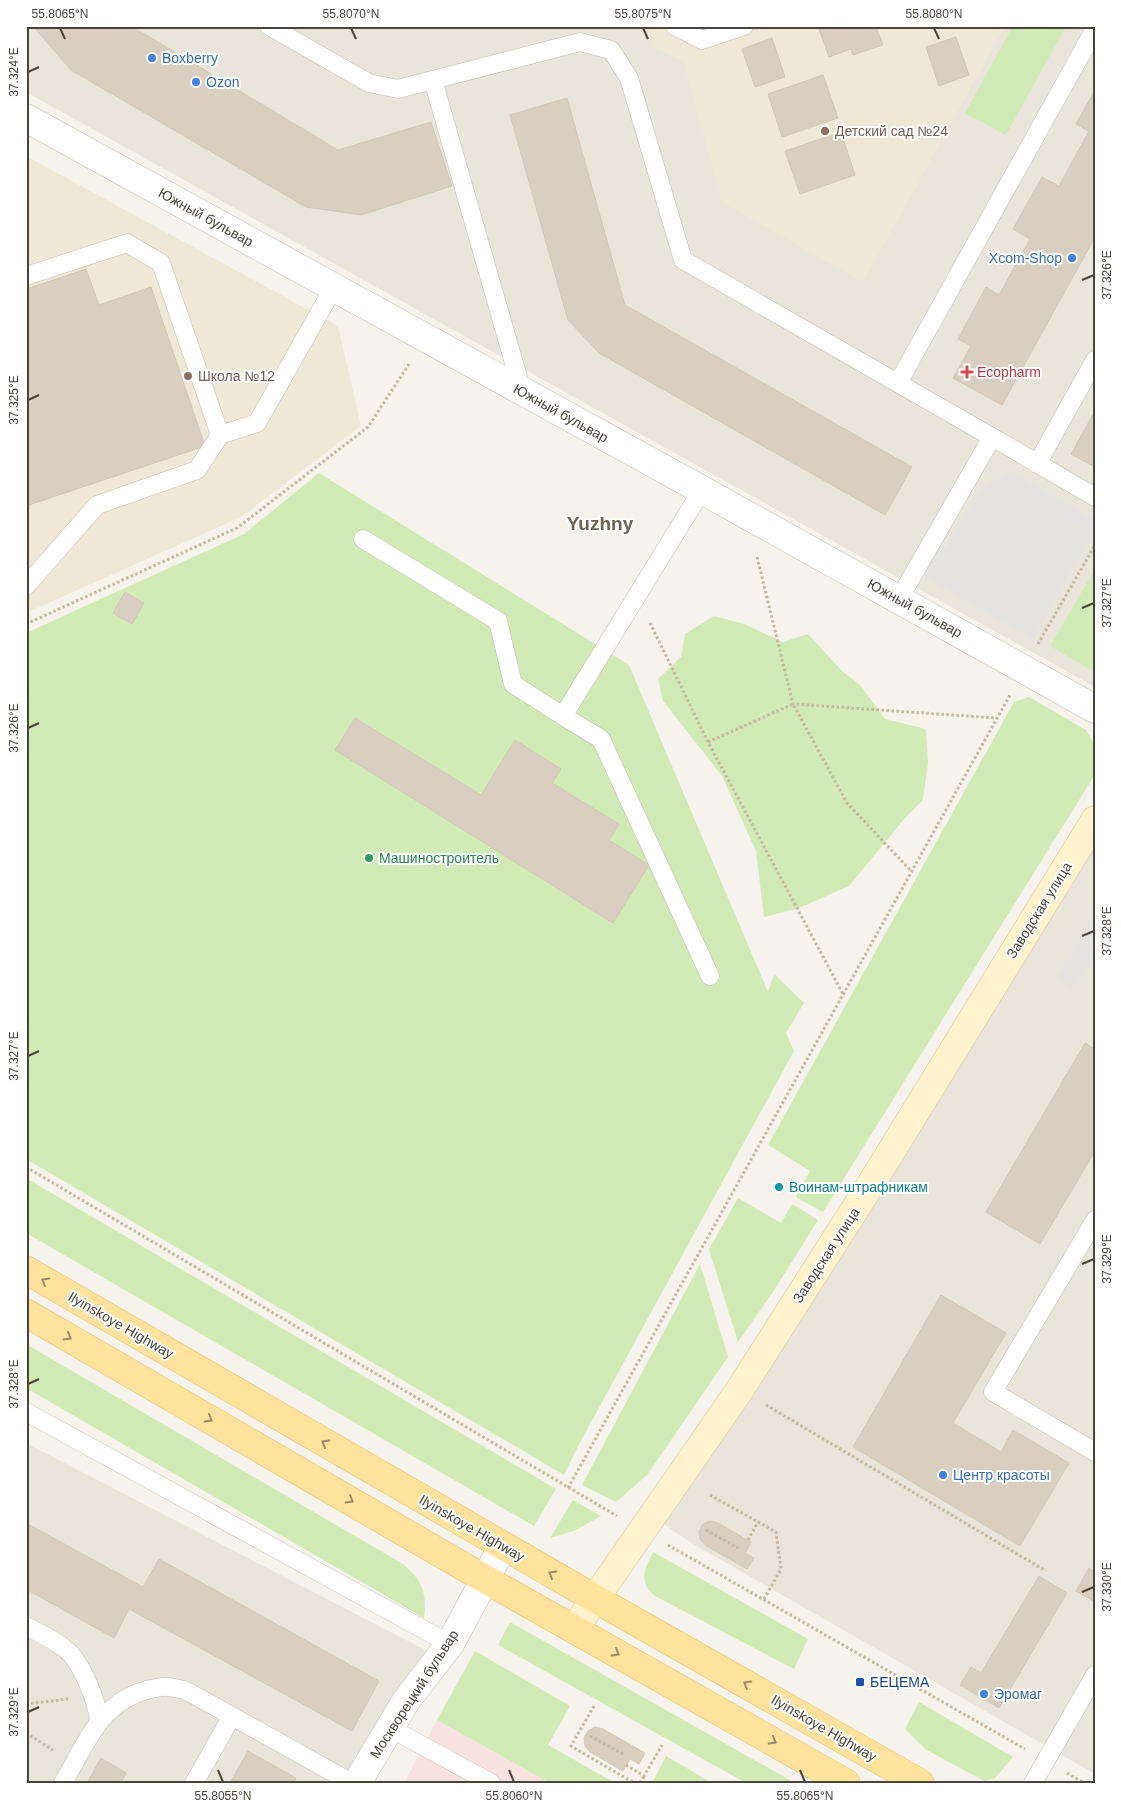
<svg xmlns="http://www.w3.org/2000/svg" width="1121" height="1809" viewBox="0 0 1121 1809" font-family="Arial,sans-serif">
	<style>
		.residential { fill: #eae5da }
		.education { fill: #efe8d6 }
		.medical { fill: #f6e3e0 }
		.green { fill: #d2eab5 }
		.parking { fill: #e5e3e0 }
		.building { fill: #d8cfc1; stroke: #d3c7b4 }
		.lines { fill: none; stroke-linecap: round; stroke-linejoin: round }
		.lane-casing { stroke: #c2bbae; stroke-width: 19 }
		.street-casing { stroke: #c2bbae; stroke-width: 29 }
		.secondary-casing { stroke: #d6c79b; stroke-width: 29 }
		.primary-casing { stroke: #e6c16a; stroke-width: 29 }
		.path { stroke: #c4b79f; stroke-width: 3; stroke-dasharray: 2.5 2.5; stroke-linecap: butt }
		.lane { stroke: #fff; stroke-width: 18 }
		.street { stroke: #fff; stroke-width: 28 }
		.secondary { stroke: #fff3cd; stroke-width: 28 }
		.primary { stroke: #ffe39c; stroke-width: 28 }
		.oneway { stroke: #9c8c66 }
		.ticks { fill: none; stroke: #4b4439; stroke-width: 2 }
		.shop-dot { fill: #3f7fe0; stroke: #fff; stroke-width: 2 }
		.education-dot { fill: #8d6e63; stroke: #fff; stroke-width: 2 }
		.health-dot { fill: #e0444e; stroke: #fff; stroke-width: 2 }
		.leisure-dot { fill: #2e9e5b; stroke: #fff; stroke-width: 2 }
		.culture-dot { fill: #0f9aa8; stroke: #fff; stroke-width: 2 }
		.transit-dot { fill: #1a4fb4; stroke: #fff; stroke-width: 2 }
		.labels { text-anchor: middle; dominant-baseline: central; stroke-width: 4; stroke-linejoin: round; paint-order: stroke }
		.shop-label { font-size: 14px; fill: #366cbe; stroke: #fff; text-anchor: start }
		.education-label { font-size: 14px; fill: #785e54; stroke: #fff; text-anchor: start }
		.street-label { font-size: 14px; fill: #4b4439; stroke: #fff }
		.health-label { font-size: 14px; fill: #be3a42; stroke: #fff; text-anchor: start }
		.leisure-label { font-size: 14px; fill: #27864d; stroke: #fff; text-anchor: start }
		.culture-label { font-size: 14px; fill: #0d838f; stroke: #fff; text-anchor: start }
		.transit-label { font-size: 14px; fill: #164399; stroke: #fff; text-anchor: start }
		.district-label { font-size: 19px; font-weight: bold; fill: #6e6250; stroke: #fff }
		.neatline { fill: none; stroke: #4b4439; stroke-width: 2 }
		.ticks-label { font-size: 12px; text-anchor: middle; fill: #4b4439 }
	</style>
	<rect width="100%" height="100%" fill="#f6f3ec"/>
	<path class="residential" d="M26,26H1095V687L26,92Z
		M1095,820V1774L693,1544L652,1516Z
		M26,1443L433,1654L347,1783H26Z"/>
	<path class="education" d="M646,26H1005L863,282L722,202L683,61L653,47Z
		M26,156L338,326L361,426L241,517L26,613Z"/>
	<path class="medical" d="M437,1720L550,1783H404Z"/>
	<path class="green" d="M1013,26H1066L1006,135L965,113Z
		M319,473L629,665L768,992L774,974L804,1003L786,1033L794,1051L578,1446L564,1475L26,1159V633L244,534Z
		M1095,569V672L1050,646Z
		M714,616L744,624L783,642L808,634L842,671L860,685L885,719L926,729L928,763L923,800L905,818L849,886L799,908L764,917L756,851L722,776L663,701L658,679L681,657L685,634Z
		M1029,697L1086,730L1095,745L1094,776L823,1212L796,1197L810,1171L768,1145L1014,702Z
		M26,1178L556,1489L534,1526L26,1233Z
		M738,1198L781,1223L792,1204L818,1220L775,1289L738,1342L709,1249Z
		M700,1264L728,1357L647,1475L616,1502L582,1485Z
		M26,1344L403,1564C423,1581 427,1593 424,1618L26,1388Z
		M573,1500L601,1516L574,1531L550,1538Z
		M653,1552L808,1639L794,1669L655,1596C637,1581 645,1569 653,1552Z
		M510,1622L795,1783H746L498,1645Z
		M475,1651L570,1706L548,1745L615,1783H550L437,1720Z
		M919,1702L1013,1757L995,1778L984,1781L925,1749L905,1729Z
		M666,1756L712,1783H652Z"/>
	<path class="parking" d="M1010,471L1095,520V530L1033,639L923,576L941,546L946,548L979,490Z
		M1095,914V954L1073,989L1056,977Z"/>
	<path class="building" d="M33,26H131L338,150L431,122L452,186L361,215L306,207L71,70Z
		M818,26H876L883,45L853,55L851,49L829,57Z
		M956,37L969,75L939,86L926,47Z
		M772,38L785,77L755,87L742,49Z
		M823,75L838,118L782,137L768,94Z
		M1095,90V237L1002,405L953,378L971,346L958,339L986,287L999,295L1030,239L1013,229L1042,177L1059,186L1089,131L1076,124Z
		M567,98L625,305L912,467L885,515L599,353L568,320L510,115Z
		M841,132L855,175L800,194L785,151Z
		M86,269L99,305L151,287L205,446L26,506V289Z
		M1095,411V467L1071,454Z
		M125,592L144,603L132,624L113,613Z
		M355,718L481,795L515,740L561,769L552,783L619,824L609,840L649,865L613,923L335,750Z
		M1085,1043L1095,1049V1151L1040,1244L986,1212Z
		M941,1295L1006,1333L953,1423L1001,1452L1013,1430L1069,1463L1020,1546L853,1447Z
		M710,1521L718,1523L751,1542L745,1553L754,1558L747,1569L705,1545L700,1539L699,1531L703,1524Z
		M26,1523L143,1587L159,1559L379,1681L352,1731L129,1609L114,1638L26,1589Z
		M1089,1568L1095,1572V1602L1076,1591Z
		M1039,1576L1067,1593L999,1708L960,1685L971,1667L981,1673Z
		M595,1727L603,1729L645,1753L639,1764L630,1759L623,1771L590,1752L585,1746L584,1738L588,1731Z
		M248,1751L296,1778L294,1783H230Z
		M101,1758L126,1773L121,1783H87Z"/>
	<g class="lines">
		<g class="lane-casing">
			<path id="lane" d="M269,26L369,83L398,89L580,42L611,50L629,78L683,260L992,437
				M675,26L702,40L744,26
				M433,80L522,391
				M26,276L127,243L161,263L220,435L197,470L97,505L26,586
				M898,383L1095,29
				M220,435L257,423L334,287
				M1037,464L1095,360
				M702,490L563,716L601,739L710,976
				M363,539L498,621L513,684L563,716
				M899,599L992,437L1095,497
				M1095,1220L993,1392L1095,1452
				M26,1412L450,1644
				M26,1626C39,1633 53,1639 64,1648C81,1660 97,1701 99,1721
				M390,1728L491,1783
				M63,1783C89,1738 104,1694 162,1687C169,1686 178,1689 185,1690L352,1783
				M194,1783L232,1716
				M1033,1783L1095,1675"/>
		</g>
		<g class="street-casing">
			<path id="street" d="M26,118L702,490L1095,709
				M357,1783L406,1701L450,1644L503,1546"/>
		</g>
		<g class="secondary-casing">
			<path id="secondary" d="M574,1629L739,1391L871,1184L1095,820"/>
		</g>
		<g class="primary-casing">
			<path id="primary" d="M26,1270L594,1598L920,1783
				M26,1313L485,1579L846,1783"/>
		</g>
		<path class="path" d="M757,557L793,704L996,718
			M650,623L708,742L843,994
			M26,624L237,528L368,427L409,364
			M1038,644L1095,545
			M708,742L793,704L847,803L911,871
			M26,1167L617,1516
			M766,1405L1046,1571
			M568,1488L1010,695
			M710,1495L776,1532L781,1569L764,1599
			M706,1530L738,1548
			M748,1540L758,1522
			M668,1545L1025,1749
			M26,1704L68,1699
			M594,1706L571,1746L634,1783
			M26,1733L53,1750
			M590,1736L623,1754
			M626,1765L644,1776L662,1745
			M1067,1773L1084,1783
			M640,1783L644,1776"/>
		<use href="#lane" class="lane"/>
		<use href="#street" class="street"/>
		<use href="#secondary" class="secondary"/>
		<use href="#primary" class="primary"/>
	</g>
	<defs><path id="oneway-chevron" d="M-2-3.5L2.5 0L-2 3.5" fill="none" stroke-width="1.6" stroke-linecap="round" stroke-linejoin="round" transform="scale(1.25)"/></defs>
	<g class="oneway">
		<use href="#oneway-chevron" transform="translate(45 1281) rotate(-150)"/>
		<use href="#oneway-chevron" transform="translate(68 1337) rotate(30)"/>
		<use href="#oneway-chevron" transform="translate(209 1419) rotate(30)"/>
		<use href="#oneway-chevron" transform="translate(325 1443) rotate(-150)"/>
		<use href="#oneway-chevron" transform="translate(350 1500) rotate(30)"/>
		<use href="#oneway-chevron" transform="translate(552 1574) rotate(-150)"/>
		<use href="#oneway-chevron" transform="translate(616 1653) rotate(30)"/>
		<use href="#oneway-chevron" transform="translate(747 1684) rotate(-150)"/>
		<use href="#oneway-chevron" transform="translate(773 1741) rotate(30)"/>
	</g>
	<path class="ticks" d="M60,28L65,39M351,28L356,39M643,28L648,39M934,28L939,39M28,72L39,67M1082,280L1094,275M28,400L39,395M1082,608L1094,603M28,728L39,723M1082,936L1094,931M28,1056L39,1051M1082,1264L1094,1259M28,1384L39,1379M1082,1592L1094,1587M28,1712L39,1707M218,1770L223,1782M509,1770L514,1782M800,1770L805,1782"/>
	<g class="shop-dot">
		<circle cx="152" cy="58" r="5"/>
		<circle cx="196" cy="82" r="5"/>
		<circle cx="1072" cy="258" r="5"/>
		<circle cx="943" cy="1475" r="5"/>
		<circle cx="984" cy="1694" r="5"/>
	</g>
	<g class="education-dot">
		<circle cx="825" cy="131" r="5"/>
		<circle cx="188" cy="376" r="5"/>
	</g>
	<path class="health-dot" d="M964.5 364.5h5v5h5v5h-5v5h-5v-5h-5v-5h5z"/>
	<circle class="leisure-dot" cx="369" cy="858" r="5"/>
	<circle class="culture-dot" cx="779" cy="1187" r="5"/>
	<rect class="transit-dot" x="855" y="1677" width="10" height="10" rx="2.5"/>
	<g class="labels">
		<g class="shop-label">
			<text x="162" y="58">Boxberry</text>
			<text x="206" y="82">Ozon</text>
			<text x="1062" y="258" text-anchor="end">Xcom-Shop</text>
			<text x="953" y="1475">Центр красоты</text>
			<text x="994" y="1694">Эромаг</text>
		</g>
		<g class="education-label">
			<text x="835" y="131">Детский сад №24</text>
			<text x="198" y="376">Школа №12</text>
		</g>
		<g class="street-label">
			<text transform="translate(206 217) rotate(29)">Южный бульвар</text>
			<text transform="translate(561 413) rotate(29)">Южный бульвар</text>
			<text transform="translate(915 608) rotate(29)">Южный бульвар</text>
			<text transform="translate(1039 910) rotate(-58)">Заводская улица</text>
			<text transform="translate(826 1255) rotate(-57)">Заводская улица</text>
			<text transform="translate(121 1325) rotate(30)">Ilyinskoye Highway</text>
			<text transform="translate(472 1528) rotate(30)">Ilyinskoye Highway</text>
			<text transform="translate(414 1694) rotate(-57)">Москворецкий бульвар</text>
			<text transform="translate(824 1728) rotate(30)">Ilyinskoye Highway</text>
		</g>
		<g class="health-label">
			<text x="977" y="372">Ecopharm</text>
		</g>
		<g class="leisure-label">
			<text x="379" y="858">Машиностроитель</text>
		</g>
		<g class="culture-label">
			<text x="789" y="1187">Воинам-штрафникам</text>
		</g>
		<g class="transit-label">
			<text x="870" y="1682">БЕЦЕМА</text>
		</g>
		<g class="district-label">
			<text x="600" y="523">Yuzhny</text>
		</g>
	</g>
	<rect width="1121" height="1809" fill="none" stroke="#ffffff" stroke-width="55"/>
	<rect x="28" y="28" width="1066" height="1754" class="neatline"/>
	<g class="ticks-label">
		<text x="60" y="18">55.8065°N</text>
		<text x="351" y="18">55.8070°N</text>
		<text x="643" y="18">55.8075°N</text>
		<text x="934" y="18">55.8080°N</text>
		<text transform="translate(14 72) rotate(-90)" y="4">37.324°E</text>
		<text transform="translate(1107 275) rotate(-90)" y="4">37.326°E</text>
		<text transform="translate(14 400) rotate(-90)" y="4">37.325°E</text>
		<text transform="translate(1107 603) rotate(-90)" y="4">37.327°E</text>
		<text transform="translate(14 728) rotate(-90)" y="4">37.326°E</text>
		<text transform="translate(1107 931) rotate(-90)" y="4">37.328°E</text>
		<text transform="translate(14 1056) rotate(-90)" y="4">37.327°E</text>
		<text transform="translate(1107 1259) rotate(-90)" y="4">37.329°E</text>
		<text transform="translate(14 1384) rotate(-90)" y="4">37.328°E</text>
		<text transform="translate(1107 1587) rotate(-90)" y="4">37.330°E</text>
		<text transform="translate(14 1712) rotate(-90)" y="4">37.329°E</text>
		<text x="223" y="1800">55.8055°N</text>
		<text x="514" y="1800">55.8060°N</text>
		<text x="805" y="1800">55.8065°N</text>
	</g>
</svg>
